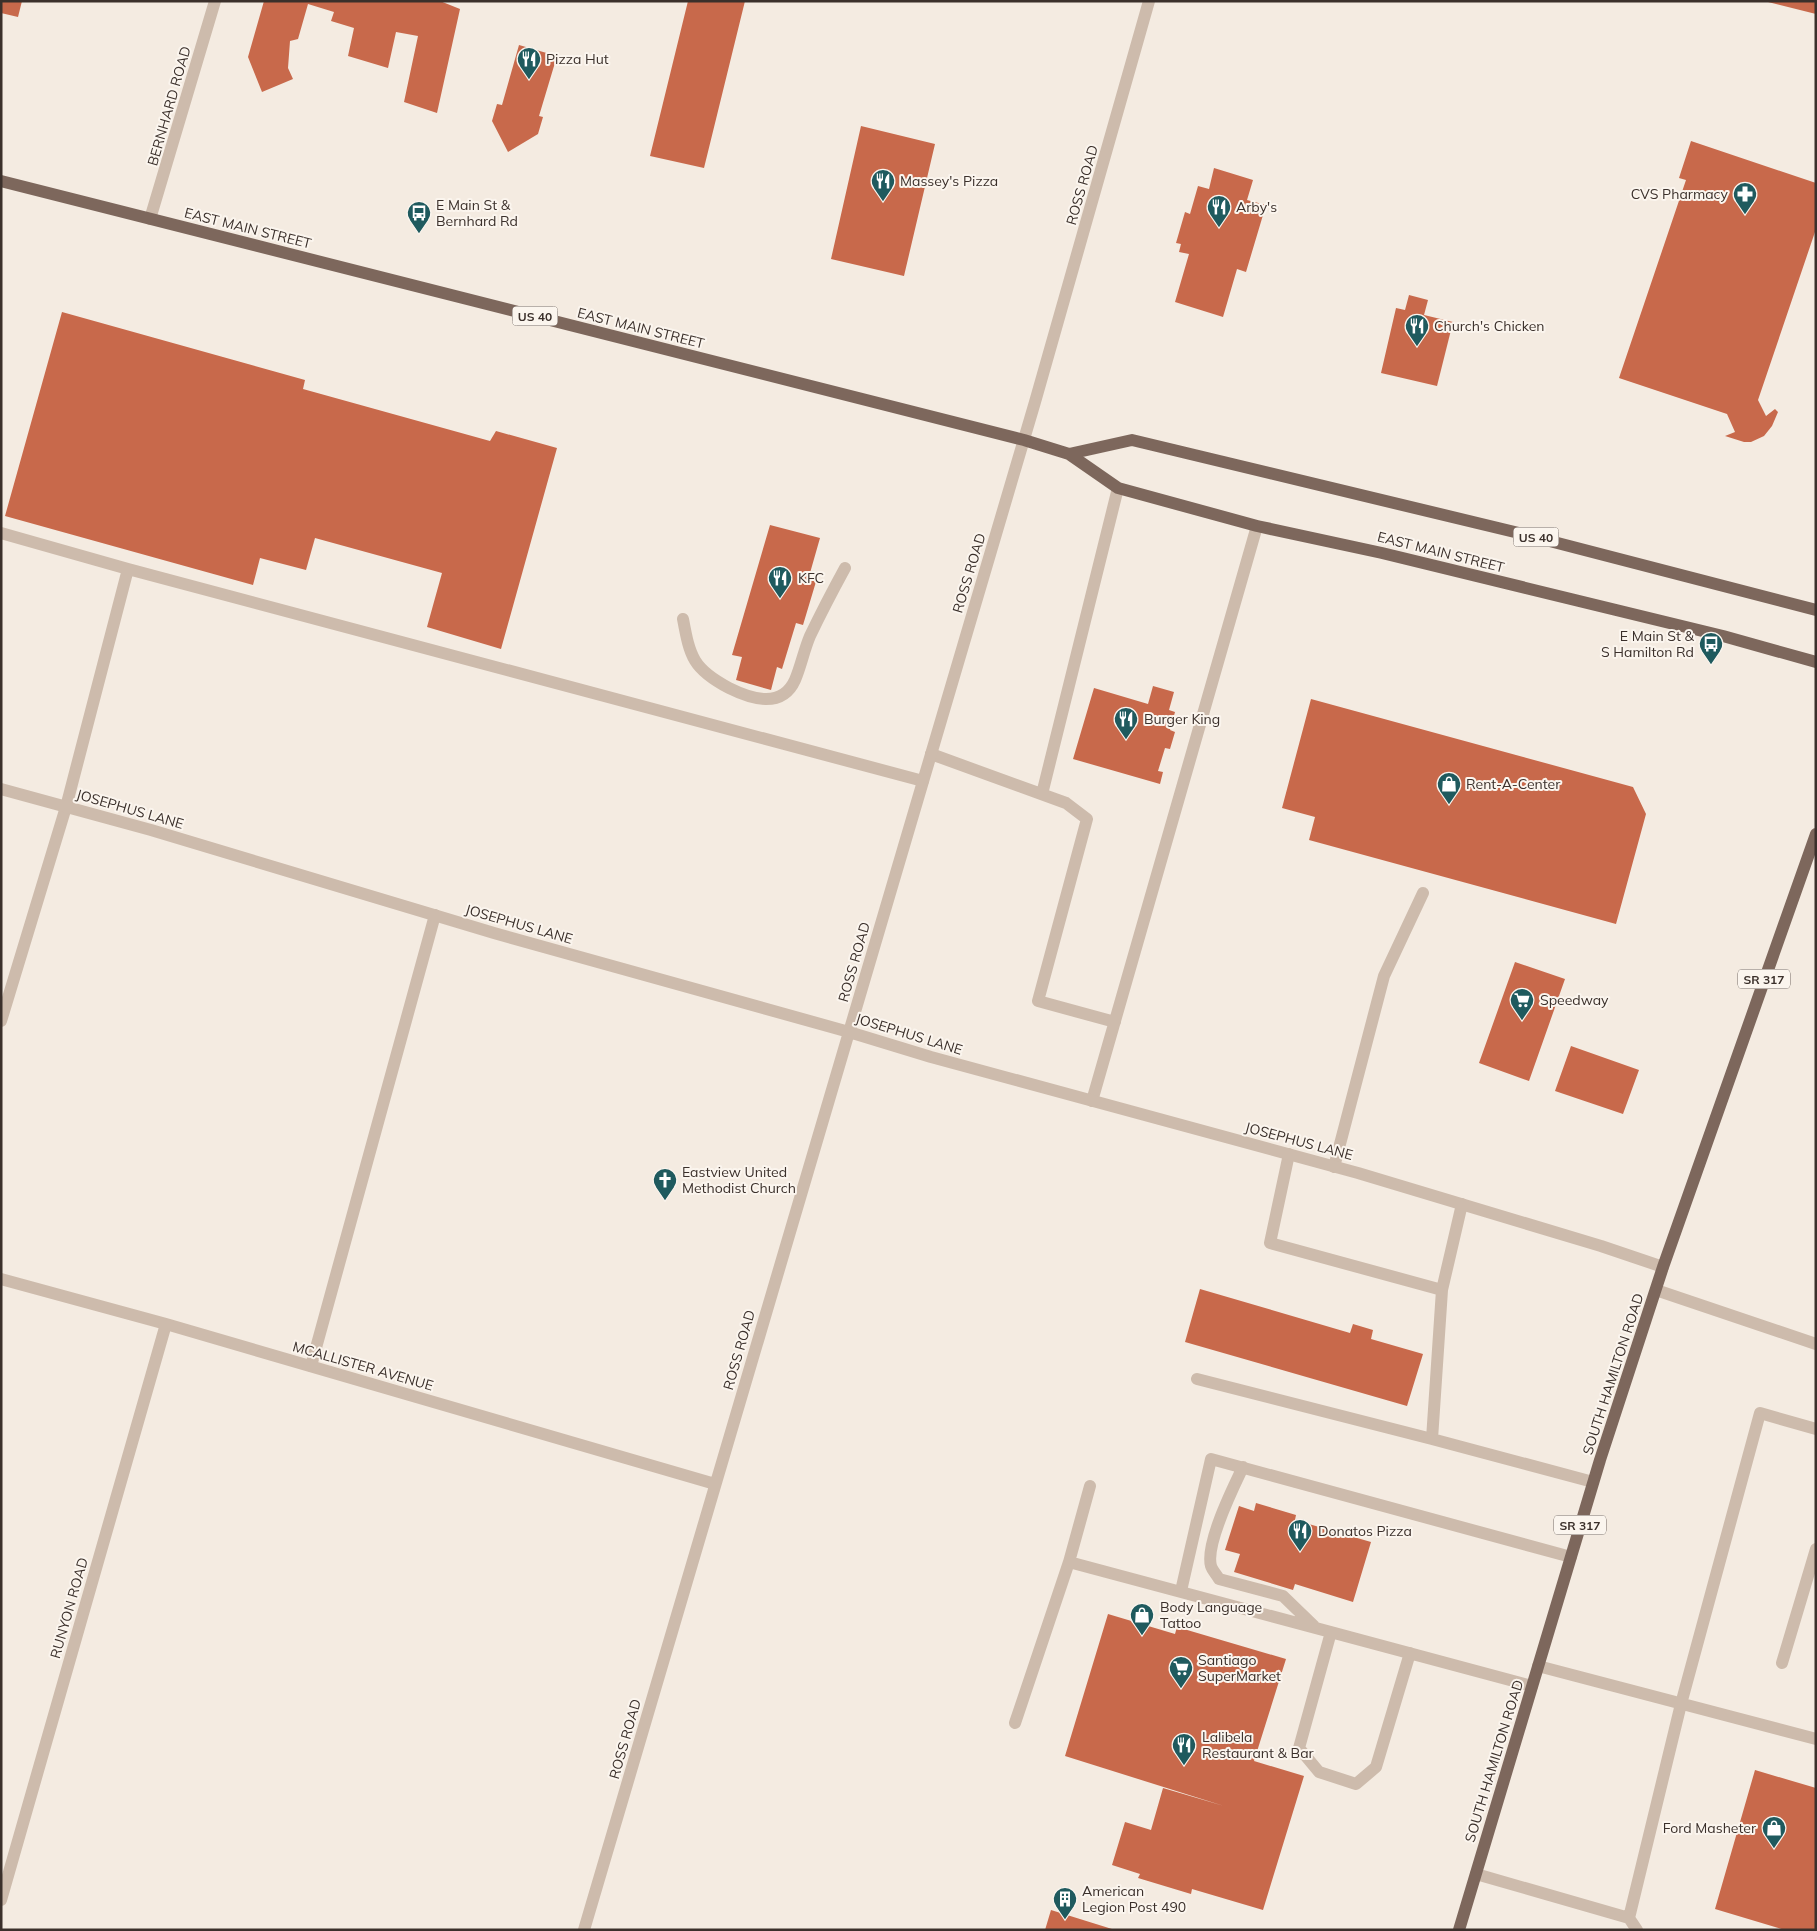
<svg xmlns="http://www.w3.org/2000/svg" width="1817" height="1931" viewBox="0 0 1817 1931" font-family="Mulish,sans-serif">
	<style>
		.building { fill: #c8694b }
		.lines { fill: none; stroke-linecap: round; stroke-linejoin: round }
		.lane { stroke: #cdbbac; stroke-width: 12 }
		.street { stroke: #cdbbac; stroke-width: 12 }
		.primary { stroke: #7d675c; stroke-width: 12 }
		.labels { text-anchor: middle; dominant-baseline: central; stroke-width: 4; stroke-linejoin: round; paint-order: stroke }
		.shield { fill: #fbf5ee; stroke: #756b66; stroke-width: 1 }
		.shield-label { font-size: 12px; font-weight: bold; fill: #3b302b }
		.poi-label { font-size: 14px; fill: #3b302b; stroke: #fbf5ee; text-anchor: start }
		.street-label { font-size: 14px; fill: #3b302b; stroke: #fbf5ee }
	</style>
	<rect width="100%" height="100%" fill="#f4ebe1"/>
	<path class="building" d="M1,1H22L18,17L1,13Z
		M264,1H440L460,9L437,113L404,102L418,36L396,32L388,68L348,56L354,28L331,21L334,12L308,4L298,39L290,41L288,68L293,79L262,92L248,57Z
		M688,1H745L704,168L650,156Z
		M1816,1V14L1768,2V1Z
		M519,45L557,56L539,116L543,117L538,134L508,152L492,121L497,104L502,105Z
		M861,126L935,144L904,276L831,259Z
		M1691,141L1816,183V229L1758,400L1766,416L1775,409L1778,412L1772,426L1764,436L1751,442H1744L1725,436L1735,432L1727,414L1619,378L1686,180L1679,178Z
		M1214,168L1253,180L1247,200L1266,205L1246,272L1237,269L1223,317L1175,302L1189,254L1179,252L1181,244L1176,243L1185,212L1190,214L1198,186L1209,189Z
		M1409,295L1428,300L1424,315L1453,322L1437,386L1381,373L1396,308L1405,310Z
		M62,312L305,380L303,389L490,441L496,431L557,448L501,649L427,627L442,573L315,538L306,570L260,558L253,585L5,516Z
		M770,525L820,538L810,573L818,575L803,625L796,623L782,669L777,667L771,690L736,680L742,657L732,655Z
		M1153,686L1174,692L1169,710L1175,712L1170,730L1175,732L1170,749L1165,748L1158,771L1163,772L1160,784L1073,759L1094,688L1148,704Z
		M1311,699L1633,787L1646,814L1616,924L1309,840L1315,817L1282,808Z
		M1515,962L1565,979L1529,1081L1479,1063Z
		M1571,1046L1639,1070L1623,1114L1555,1091Z
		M1200,1289L1350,1333L1353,1324L1373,1330L1371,1339L1423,1354L1407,1406L1185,1342Z
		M1256,1503L1296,1515L1295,1520L1371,1542L1353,1602L1295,1584L1293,1590L1234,1572L1240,1554L1225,1550L1239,1506L1254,1511Z
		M1108,1614L1175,1634L1177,1627L1286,1659L1254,1761L1304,1776L1263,1910L1192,1889L1191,1894L1138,1878L1140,1874L1112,1865L1125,1822L1151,1830L1163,1788L1224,1806L1065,1756Z
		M1755,1770L1816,1788V1930H1785L1715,1909Z
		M1051,1910L1112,1929V1930H1045Z"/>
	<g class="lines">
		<path class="lane" d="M1,533L128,569L923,781
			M683,619C690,657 693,669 729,688C751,699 782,709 795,680C801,666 804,650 810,636C821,613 833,590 845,568
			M931,754L1066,803L1087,819L1038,1001L1115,1022
			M1042,794L1118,488
			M1,1021L66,807L128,569
			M1092,1101L1257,526
			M1289,1154L1270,1243L1442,1290L1432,1439L1593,1482
			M1334,1167L1384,976L1423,893
			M1442,1290L1462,1204
			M1656,1290L1816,1344
			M311,1366L435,915
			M1197,1379L1432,1439
			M1243,1467C1233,1488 1205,1544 1211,1566C1212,1570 1217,1575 1219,1579L1283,1596L1314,1626
			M1069,1562L1090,1486
			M1181,1591L1211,1459L1571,1557
			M1331,1632L1299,1748L1319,1772L1356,1784L1376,1767L1410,1653
			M1782,1663L1816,1549
			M1538,1666L1816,1739
			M1015,1723L1069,1562L1532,1686
			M1476,1874L1629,1918L1681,1704L1760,1413L1816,1429
			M1629,1918L1637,1930"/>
		<path class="street" d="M150,219L215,1
			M1,789L151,830L494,933L849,1032L931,1057L1358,1173L1601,1246L1663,1267
			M1,1279L166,1324L715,1484
			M1,1900L166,1324
			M584,1930L1035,402L1149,1"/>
		<path class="primary" d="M1,181L1024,440L1069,454L1118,488L1257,526L1382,553L1723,636L1816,662
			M1069,454L1132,440L1523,534L1816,610
			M1459,1930L1600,1460L1663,1267L1816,834"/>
	</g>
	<defs>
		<g id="restaurant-pin" transform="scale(1.25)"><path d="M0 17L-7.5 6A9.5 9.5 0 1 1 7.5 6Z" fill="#1f5a5e" stroke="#fbf5ee"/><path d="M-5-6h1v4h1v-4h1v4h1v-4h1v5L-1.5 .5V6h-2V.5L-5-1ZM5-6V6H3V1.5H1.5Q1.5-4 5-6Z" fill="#fff"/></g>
		<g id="pharmacy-pin" transform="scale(1.25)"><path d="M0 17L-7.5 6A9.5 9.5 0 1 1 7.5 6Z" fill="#1f5a5e" stroke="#fbf5ee"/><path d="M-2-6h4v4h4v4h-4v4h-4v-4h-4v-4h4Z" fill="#fff"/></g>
		<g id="bus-pin" transform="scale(1.25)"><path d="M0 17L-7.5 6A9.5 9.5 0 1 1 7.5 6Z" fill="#1f5a5e" stroke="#fbf5ee"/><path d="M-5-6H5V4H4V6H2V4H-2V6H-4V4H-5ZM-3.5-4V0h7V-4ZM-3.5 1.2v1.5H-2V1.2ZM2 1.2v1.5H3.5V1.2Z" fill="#fff"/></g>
		<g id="shop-pin" transform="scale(1.25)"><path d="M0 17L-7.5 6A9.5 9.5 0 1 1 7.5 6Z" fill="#1f5a5e" stroke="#fbf5ee"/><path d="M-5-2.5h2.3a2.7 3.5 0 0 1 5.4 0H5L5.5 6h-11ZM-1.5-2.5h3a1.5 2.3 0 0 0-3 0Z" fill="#fff"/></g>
		<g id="supermarket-pin" transform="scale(1.25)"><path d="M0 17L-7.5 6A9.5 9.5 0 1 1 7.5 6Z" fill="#1f5a5e" stroke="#fbf5ee"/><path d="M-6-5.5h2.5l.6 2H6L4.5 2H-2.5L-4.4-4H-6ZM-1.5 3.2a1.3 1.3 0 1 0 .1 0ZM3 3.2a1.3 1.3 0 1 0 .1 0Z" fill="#fff"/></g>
		<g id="church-pin" transform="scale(1.25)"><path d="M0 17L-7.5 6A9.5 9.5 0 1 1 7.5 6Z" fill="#1f5a5e" stroke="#fbf5ee"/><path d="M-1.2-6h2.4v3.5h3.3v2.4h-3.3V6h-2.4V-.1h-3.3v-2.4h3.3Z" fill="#fff"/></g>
		<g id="building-pin" transform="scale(1.25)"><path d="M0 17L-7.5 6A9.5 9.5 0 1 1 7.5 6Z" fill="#1f5a5e" stroke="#fbf5ee"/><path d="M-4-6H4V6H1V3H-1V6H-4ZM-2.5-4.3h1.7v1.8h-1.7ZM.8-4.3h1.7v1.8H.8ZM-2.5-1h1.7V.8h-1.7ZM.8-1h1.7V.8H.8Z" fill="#fff"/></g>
	</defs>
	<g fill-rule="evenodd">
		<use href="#restaurant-pin" x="529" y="59"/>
		<use href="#restaurant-pin" x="883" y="181"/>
		<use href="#pharmacy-pin" x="1745" y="194"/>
		<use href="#restaurant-pin" x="1219" y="207"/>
		<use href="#bus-pin" x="419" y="213"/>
		<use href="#restaurant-pin" x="1417" y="326"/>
		<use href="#restaurant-pin" x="780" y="578"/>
		<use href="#bus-pin" x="1711" y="644"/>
		<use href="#restaurant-pin" x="1126" y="719"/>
		<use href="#shop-pin" x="1449" y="784"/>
		<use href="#supermarket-pin" x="1522" y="1000"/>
		<use href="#church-pin" x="665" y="1180"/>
		<use href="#restaurant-pin" x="1300" y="1531"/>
		<use href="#shop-pin" x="1142" y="1615"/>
		<use href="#supermarket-pin" x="1181" y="1668"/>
		<use href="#restaurant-pin" x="1184" y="1745"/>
		<use href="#shop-pin" x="1774" y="1828"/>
		<use href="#building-pin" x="1065" y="1899"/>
	</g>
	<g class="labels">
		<g class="shield">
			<rect x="512.5" y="306.5" width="45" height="19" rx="4"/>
			<rect x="1513.5" y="527.5" width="45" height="19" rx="4"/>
			<rect x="1738" y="969.5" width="52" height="19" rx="4"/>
			<rect x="1554" y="1515.5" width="52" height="19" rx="4"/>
		</g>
		<g class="shield-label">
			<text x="535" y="316">US 40</text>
			<text x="1536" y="537">US 40</text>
			<text x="1764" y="979">SR 317</text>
			<text x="1580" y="1525">SR 317</text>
		</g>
		<g class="poi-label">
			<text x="546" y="59">Pizza Hut</text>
			<text x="900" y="181">Massey's Pizza</text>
			<text x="1728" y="194" text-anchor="end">CVS Pharmacy</text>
			<text x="436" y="205">E Main St &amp;<tspan x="436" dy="16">Bernhard Rd</tspan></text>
			<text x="1236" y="207">Arby's</text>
			<text x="1434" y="326">Church's Chicken</text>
			<text x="798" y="578">KFC</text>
			<text x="1694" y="636" text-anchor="end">E Main St &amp;<tspan x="1694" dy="16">S Hamilton Rd</tspan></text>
			<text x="1144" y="719">Burger King</text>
			<text x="1466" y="784">Rent-A-Center</text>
			<text x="1540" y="1000">Speedway</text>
			<text x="682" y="1172">Eastview United<tspan x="682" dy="16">Methodist Church</tspan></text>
			<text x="1318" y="1531">Donatos Pizza</text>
			<text x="1160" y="1607">Body Language<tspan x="1160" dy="16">Tattoo</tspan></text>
			<text x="1198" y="1660">Santiago<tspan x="1198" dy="16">SuperMarket</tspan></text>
			<text x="1202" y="1737">Lalibela<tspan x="1202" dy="16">Restaurant &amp; Bar</tspan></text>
			<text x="1756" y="1828" text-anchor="end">Ford Masheter</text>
			<text x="1082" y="1891">American<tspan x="1082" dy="16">Legion Post 490</tspan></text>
		</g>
		<g class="street-label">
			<text transform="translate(169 106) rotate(-74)">BERNHARD ROAD</text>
			<text transform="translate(1082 185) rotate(-74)">ROSS ROAD</text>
			<text transform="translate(248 228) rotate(14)">EAST MAIN STREET</text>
			<text transform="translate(641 328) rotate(14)">EAST MAIN STREET</text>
			<text transform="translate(1441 552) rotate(14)">EAST MAIN STREET</text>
			<text transform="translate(969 573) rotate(-73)">ROSS ROAD</text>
			<text transform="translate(130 809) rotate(16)">JOSEPHUS LANE</text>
			<text transform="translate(519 924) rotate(16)">JOSEPHUS LANE</text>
			<text transform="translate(854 962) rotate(-74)">ROSS ROAD</text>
			<text transform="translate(909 1034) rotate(17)">JOSEPHUS LANE</text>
			<text transform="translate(1299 1141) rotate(15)">JOSEPHUS LANE</text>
			<text transform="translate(739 1350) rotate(-74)">ROSS ROAD</text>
			<text transform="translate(363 1366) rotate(16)">MCALLISTER AVENUE</text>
			<text transform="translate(1613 1374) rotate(-72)">SOUTH HAMILTON ROAD</text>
			<text transform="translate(69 1608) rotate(-74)">RUNYON ROAD</text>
			<text transform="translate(625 1739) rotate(-74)">ROSS ROAD</text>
			<text transform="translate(1494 1761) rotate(-73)">SOUTH HAMILTON ROAD</text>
		</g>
	</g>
	<rect width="1817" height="1931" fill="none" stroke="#3b302b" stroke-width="5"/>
</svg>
